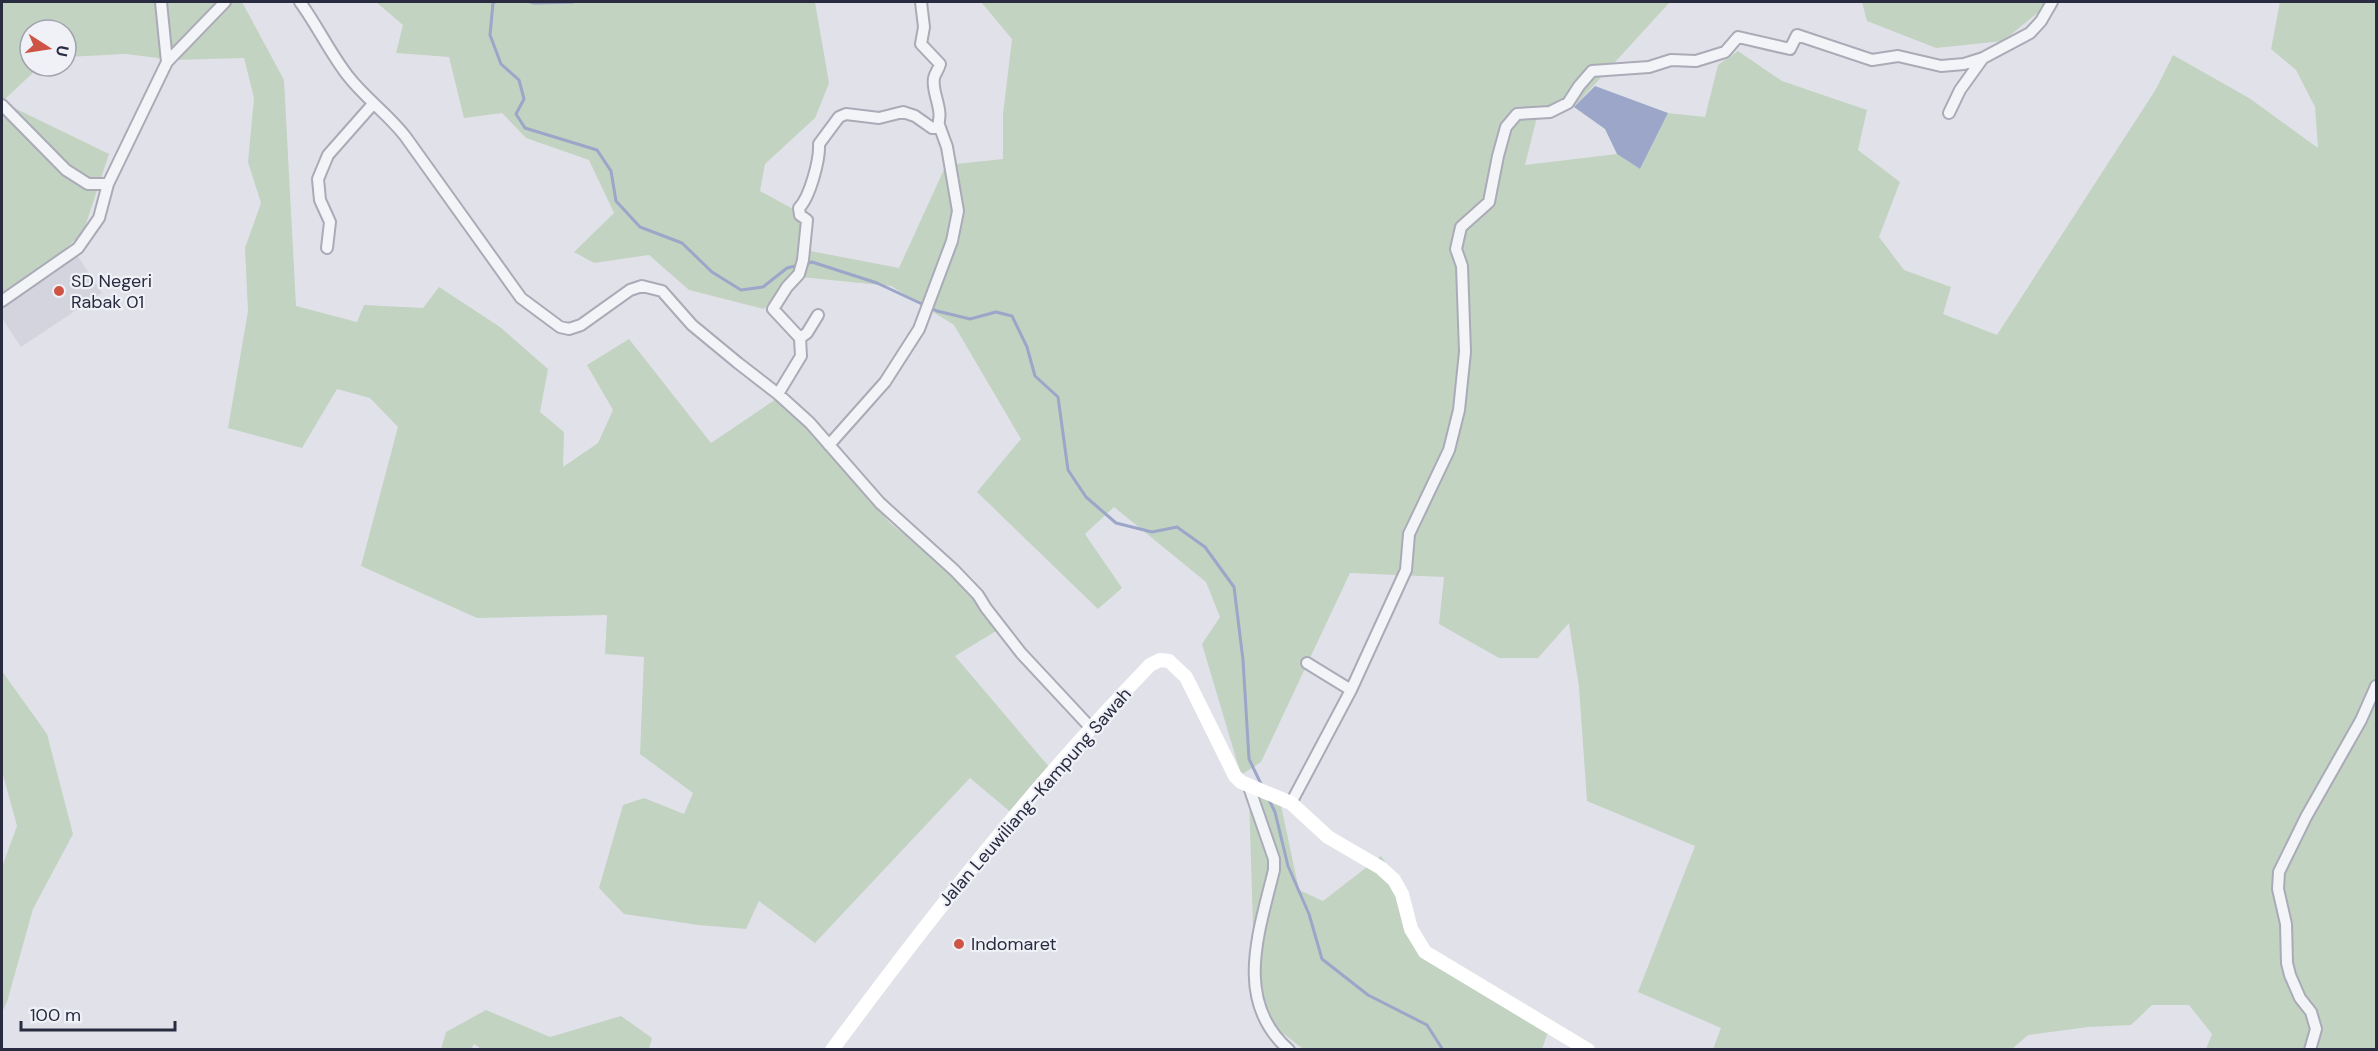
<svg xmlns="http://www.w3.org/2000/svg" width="2378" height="1051" viewBox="0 0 2378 1051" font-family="'DM Sans',sans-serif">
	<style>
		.built { fill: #d3d4de }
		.green { fill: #c2d3c2 }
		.water { fill: #9ca6c9 }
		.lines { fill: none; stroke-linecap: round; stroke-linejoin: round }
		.stream { stroke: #9ca6c9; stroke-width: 3 }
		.street-casing { stroke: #aaabb7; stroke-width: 14 }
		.street { stroke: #f3f4f8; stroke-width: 10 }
		.secondary { stroke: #fff; stroke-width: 14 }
		.poi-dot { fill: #ce5546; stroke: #f0f1f7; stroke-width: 2 }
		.labels { text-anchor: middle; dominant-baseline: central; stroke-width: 4.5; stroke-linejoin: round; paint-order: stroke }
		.poi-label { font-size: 18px; fill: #292b41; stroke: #f0f1f7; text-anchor: start }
		.street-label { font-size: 18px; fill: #292b41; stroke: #f0f1f7 }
	</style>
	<rect width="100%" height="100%" fill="#e1e2e9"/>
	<path class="built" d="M77,255L102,293L21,347L2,318V305Z"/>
	<path class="green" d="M2,2H242L284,80L296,306L357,322L364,305L423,308L439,287L500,327L548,369L540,412L564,432L563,467L598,443L613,410L587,365L629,339L711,443L779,397L890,523L964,583L996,631L955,656L1050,768L1014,815L970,778L815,943L759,901L746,929L698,925L624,914L599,888L623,805L644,798L684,814L693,793L640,754L644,657L605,654L607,615L477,618L361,566L398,427L370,398L337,389L302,448L228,428L248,311L245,248L261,203L248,162L254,98L244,58L174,60L126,54L66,57V30H30V66H40L2,102L109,154L83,233L2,304Z
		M376,2H815L829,83L815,118L765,164L760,191L804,215L800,249L899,268L946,165L1003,159V114L1012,39L981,2H1670L1574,107L1538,113L1525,165L1617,154L1640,169L1668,113L1705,117L1718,65L1738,51L1782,81L1867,110L1858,150L1900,182L1879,237L1904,270L1951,287L1943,314L1997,335L2156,89L2173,55L2249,98L2318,148L2315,107L2296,70L2271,49L2280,2H2376V1049H2206L2212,1034L2189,1005H2152L2131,1025L2088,1027L2028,1035L2012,1049H1713L1721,1028L1638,992L1695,846L1587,801L1579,687L1569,623L1538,658H1499L1439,624L1444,577L1350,573L1261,762L1241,775L1202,644L1220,617L1206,582L1114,507L1085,534L1122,588L1098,609L977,492L1021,439L954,325L891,286L790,276L764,309L689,290L649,255L594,263L574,252L614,213L589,160L526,138L502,113L464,118L449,57L396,53L403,25Z
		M1862,2H2046V6L2003,41L1936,48L1867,21Z
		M2,671L47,734L73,834L33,909L7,1002L2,1012V867L17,826L2,771Z
		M1249,796H1279L1299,890L1323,901L1381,856L1406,892L1419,950L1549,1029L1542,1049H1303L1265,1019L1254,959Z
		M486,1010L550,1037L621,1016L652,1038L649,1049L483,1050L474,1044L471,1049H441L446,1032Z"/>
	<path class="water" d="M1595,86L1668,113L1640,169L1617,154L1605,129L1574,107Z"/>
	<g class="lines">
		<path class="stream" d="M495,2L493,3L490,35L501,64L519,80L524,99L516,114L525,128L597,150L611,171L616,201L640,227L682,243L712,272L741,290L763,287L787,268L799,265
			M530,2L535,3L573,2
			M806,264L812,262L877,283L937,311L970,319L996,312L1012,316L1027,347L1035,376L1058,397L1068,470L1086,497L1116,523L1152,532L1177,527L1205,547L1234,587L1243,660L1249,759L1262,786
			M1269,800L1275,812L1288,866L1309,914L1322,959L1368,995L1427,1025L1443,1050"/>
		<g class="street-casing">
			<path id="street" d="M161,2L167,62
				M300,2C317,25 330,53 348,76C365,98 388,114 405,136L521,298L560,327L569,329L581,325L630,290L642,286L662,291L692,325L738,363L778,394L810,423L880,503L954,570L978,595L986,608L1021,653L1090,727
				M2,105L66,170L88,184H108
				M1949,113L1960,90L1983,58
				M327,248L330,222L320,200L318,179L328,155L373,104
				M2,301L78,248L99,218L108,184L167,62L225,2
				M800,338L773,309L787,287L799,274L803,260L807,220L800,215L799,208C810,197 820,159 819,144L839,117L846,114L879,118L903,112L915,116L932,128H937C945,110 931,93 934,78C935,73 939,69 940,64L921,44L924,27L921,2
				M778,394L801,356L800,338L807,333L818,315
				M829,445L885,382L919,329L952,241L958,211L947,147L939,125
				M1307,663L1351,690
				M1249,787L1274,859V870C1259,932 1233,1001 1289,1050
				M1291,803L1351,690L1406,570L1409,534L1449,450L1459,410L1465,352L1462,266L1456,249L1461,227L1489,202L1498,156L1506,127L1517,114L1550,112L1568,103L1579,86L1592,71L1649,67L1671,60L1696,61L1725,52L1738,37L1790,49L1797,35L1872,60L1898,56L1941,66L1964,64L1983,58L2030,33L2041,21L2052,2
				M2310,1050L2316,1029L2311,1012L2300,998L2290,975L2287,963L2286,924L2278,889L2279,872L2306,817L2361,720L2376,686"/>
		</g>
		<use href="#street" class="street"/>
		<path class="secondary" d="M832,1050C931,916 1035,784 1150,665L1160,660L1169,661L1186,677L1235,776L1241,782L1291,803L1328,837L1381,868L1394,880L1402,894L1411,929L1425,952L1588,1050"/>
	</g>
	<g class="poi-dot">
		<circle cx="59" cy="291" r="6"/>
		<circle cx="959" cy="944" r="6"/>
	</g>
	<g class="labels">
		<g class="poi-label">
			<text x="71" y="281">SD Negeri<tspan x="71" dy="21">Rabak 01</tspan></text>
			<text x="971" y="944">Indomaret</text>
		</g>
		<g class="street-label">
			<text transform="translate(1035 797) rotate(-49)">Jalan Leuwiliang–Kampung Sawah</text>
		</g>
	</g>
	<rect width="2378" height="1051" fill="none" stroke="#292b41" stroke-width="6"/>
	<g transform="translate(48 48) rotate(102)"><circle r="28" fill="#f0f1f7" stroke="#a0a2ae" stroke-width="1.5"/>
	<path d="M0-4.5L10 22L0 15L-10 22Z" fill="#ce5546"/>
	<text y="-9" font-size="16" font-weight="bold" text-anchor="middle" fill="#292b41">U</text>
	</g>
	<path d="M21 1021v9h154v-9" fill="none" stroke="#292b41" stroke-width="3"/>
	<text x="30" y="1021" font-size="18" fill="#292b41" stroke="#f0f1f7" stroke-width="4.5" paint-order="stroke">100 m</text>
</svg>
